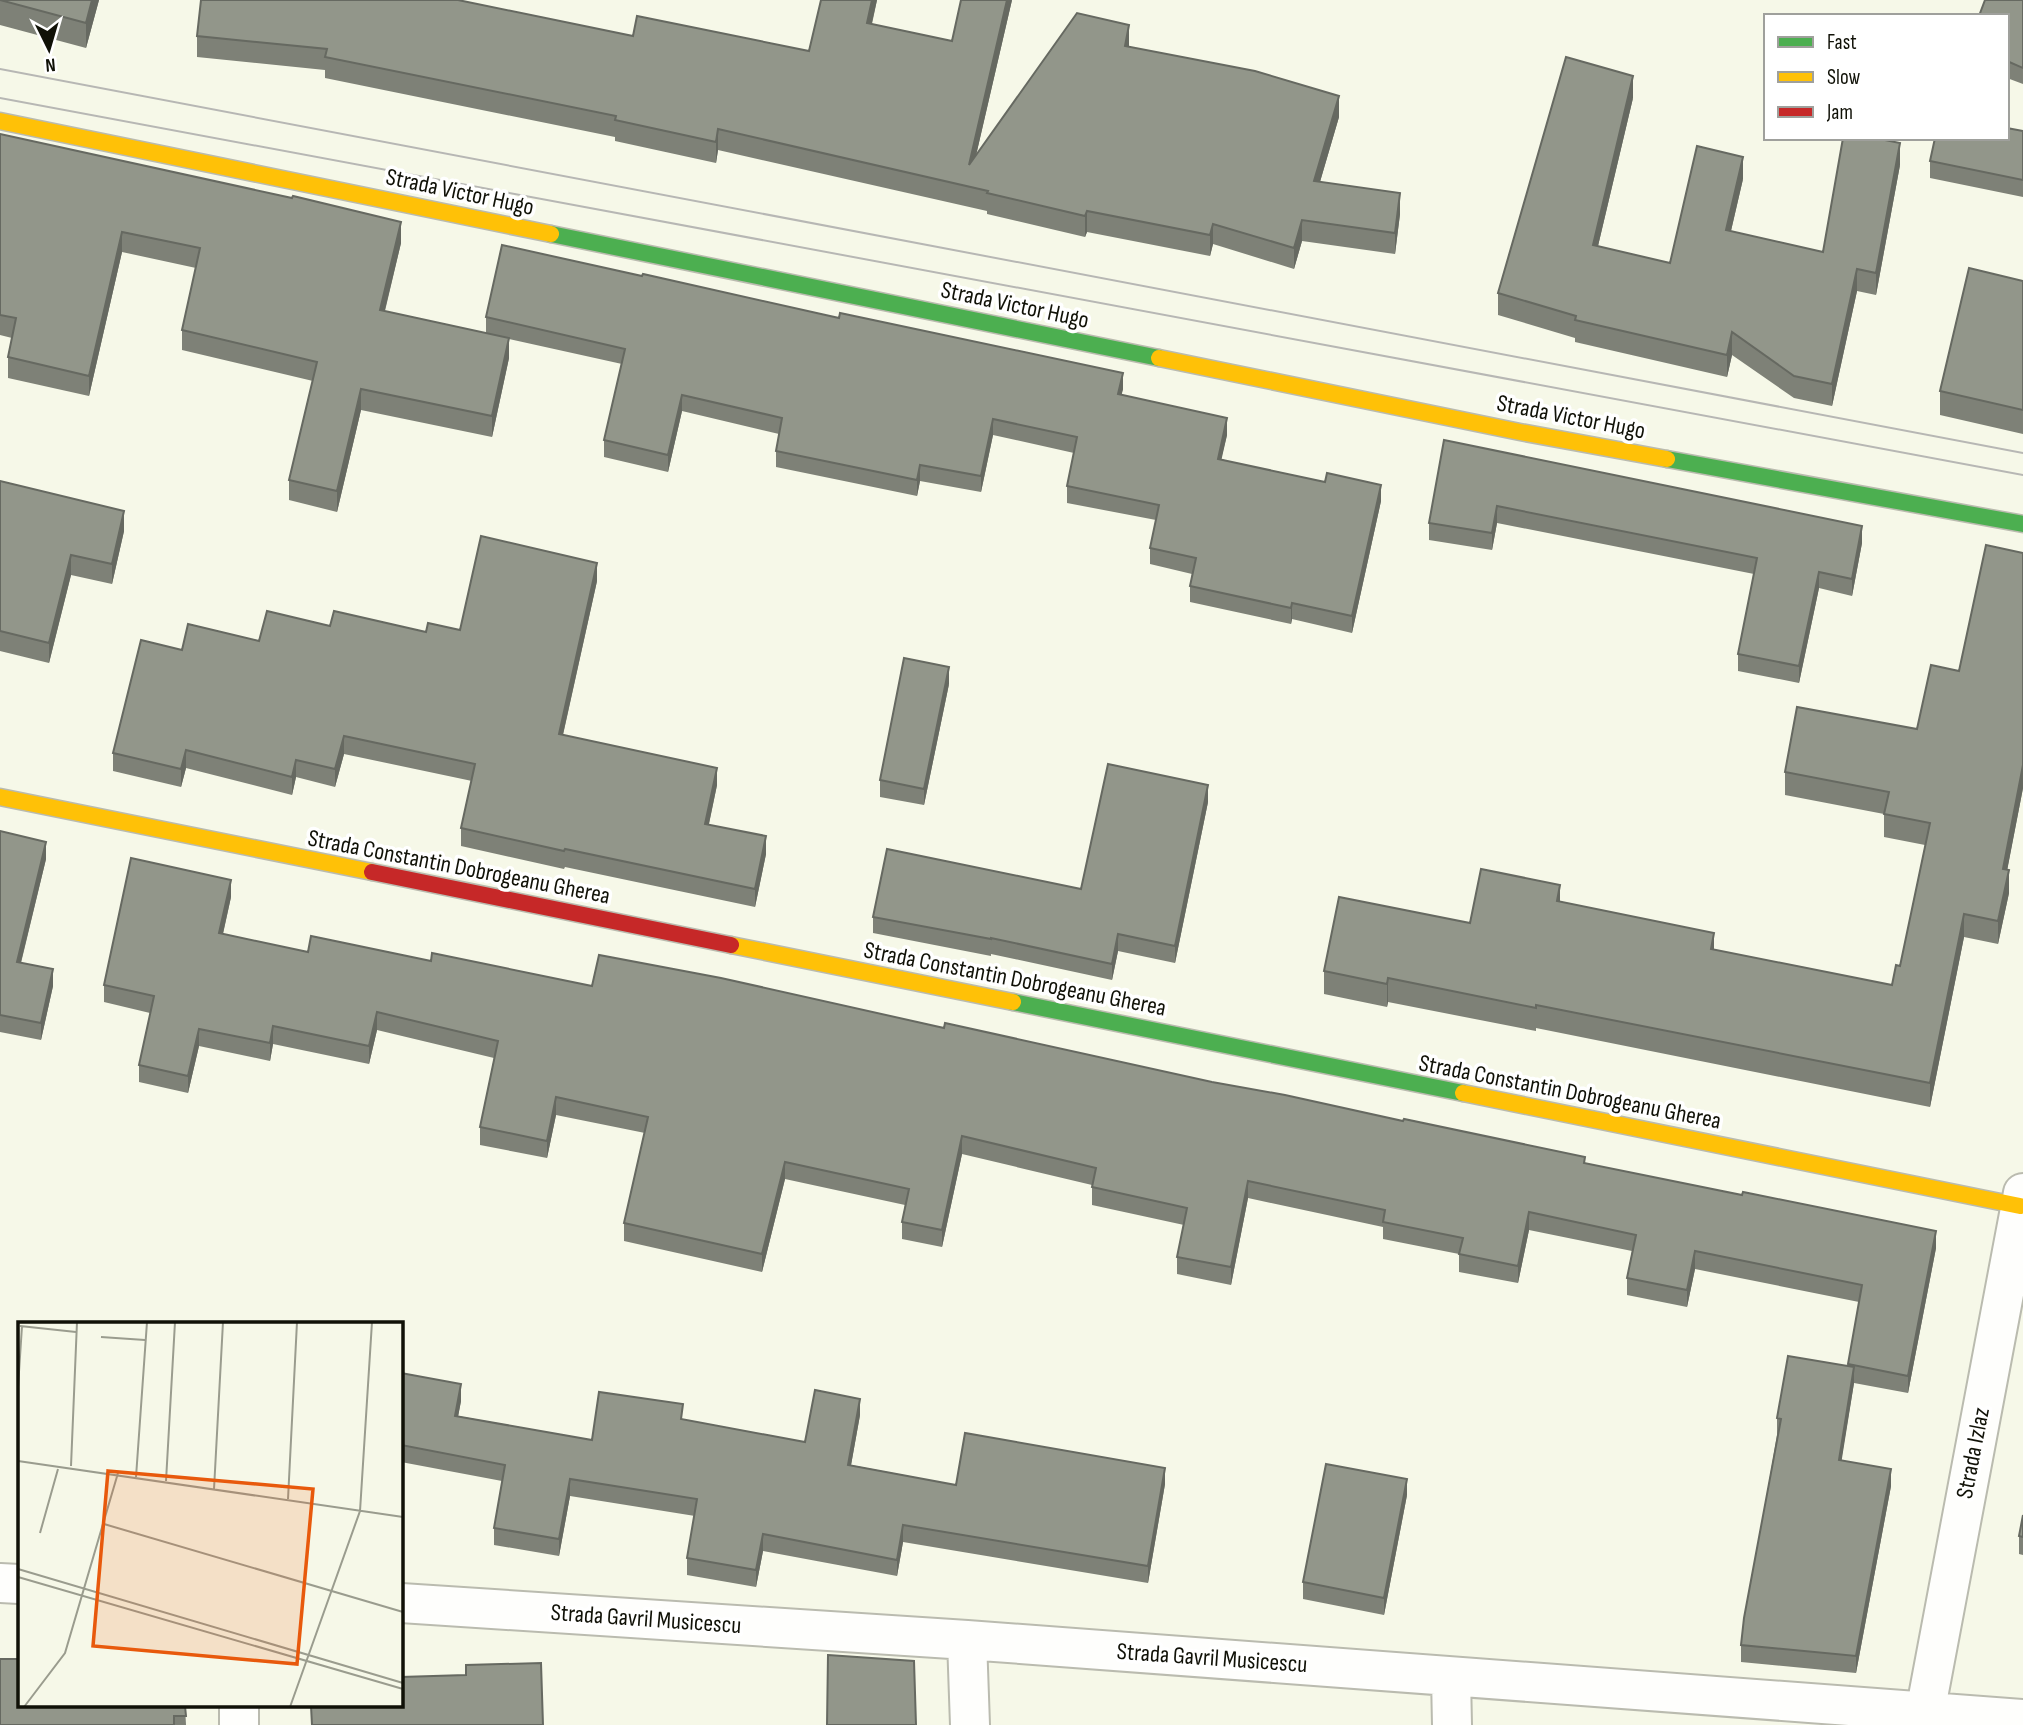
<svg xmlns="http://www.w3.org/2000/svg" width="2023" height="1725" viewBox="0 0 2023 1725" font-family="'Sofia Sans Condensed',sans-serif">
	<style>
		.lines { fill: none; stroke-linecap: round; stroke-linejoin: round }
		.street-casing { stroke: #babbaf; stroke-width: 42 }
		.fast-casing { stroke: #babbaf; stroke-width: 19 }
		.slow-casing { stroke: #babbaf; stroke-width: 19 }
		.jam-casing { stroke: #babbaf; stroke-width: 19 }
		.street { stroke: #fefefc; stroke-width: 38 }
		.fast { stroke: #4caf50; stroke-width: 16 }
		.slow { stroke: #ffc107; stroke-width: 16 }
		.jam { stroke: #c62828; stroke-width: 16 }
		.tram { stroke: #b7b7b4; stroke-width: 2 }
		.wall { fill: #7e8177 }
		.shaded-wall { fill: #666961 }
		.building { fill: #92968a; stroke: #666961; stroke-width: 2 }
		.labels { text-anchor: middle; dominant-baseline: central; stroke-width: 7; stroke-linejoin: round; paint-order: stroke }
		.street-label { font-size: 24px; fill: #101107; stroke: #fff }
		.inset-road { fill: none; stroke: #9a9c8e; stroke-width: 2 }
		.view { fill: #e8590c; fill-opacity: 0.15; stroke: #e8590c; stroke-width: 3.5 }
		.inset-edge { fill: none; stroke: #101107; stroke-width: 3.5 }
	</style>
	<rect width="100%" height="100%" fill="#f6f8e8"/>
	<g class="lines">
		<g class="street-casing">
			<path id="street" d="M0,1583L19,1584
				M401,1603L967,1640L2023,1719
				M967,1640L970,1725
				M1451,1677L1452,1725
				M239,1706V1725
				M1925,1713L2023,1193"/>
		</g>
		<g class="fast-casing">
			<path id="fast" d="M551,234L1159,358
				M1667,459L2023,524
				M1013,1002L1463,1093"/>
		</g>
		<g class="slow-casing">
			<path id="slow" d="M0,121L551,234
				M1159,358L1520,432L1667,459
				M0,797L372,872
				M731,945L1013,1002
				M1463,1093L2020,1206"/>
		</g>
		<g class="jam-casing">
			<path id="jam" d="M372,872L731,945"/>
		</g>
		<use href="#street" class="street"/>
		<use href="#fast" class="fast"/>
		<use href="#slow" class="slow"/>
		<use href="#jam" class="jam"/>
		<path class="tram" d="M0,69L2023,453
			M0,98L2023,475"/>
	</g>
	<path class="wall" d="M0,0H99L86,48L0,25Z
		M821,0H877L872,24L952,41L1012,0L976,155L1129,47L1339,117L1320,182L1400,214L1395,254L1302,241L1294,269L1213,244L1210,256L1087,232L1085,237L987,214V211L718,150L716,163L615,141V137L325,78V70L197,57V36H633L809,51Z
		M2023,0V84L2007,78V16Z
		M1633,98L1598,246L1670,263L1743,179L1731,231L1823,252L1900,165L1876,295L1857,291L1832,406L1794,398L1732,355L1727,377L1575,342V338L1498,315V293Z
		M2023,131V197L1930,178V161Z
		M0,134L401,243L385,311L486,333V317L1123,389L1121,395L1227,435L1221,459L1381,501L1352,633L1292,619L1291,624L1190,602V586L1192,574L1150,564V548L1156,520L1067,503V486L1074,453L993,435L981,492L920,481L917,496L776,467V451L779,434L682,411L668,472L604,457V440L622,364L509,339V358L492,437L361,410L337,512L289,500V480L313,381L182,350V330L196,268L122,252L89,396L8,378V357L12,338L0,335Z
		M2023,281V434L1940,415V391Z
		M1444,440L1862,543L1852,596L1819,588L1799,683L1738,671V654L1754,574L1497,523L1492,550L1429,540V523Z
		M0,481L124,531L112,584L71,575L49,663L0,651Z
		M2023,553V788L2007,870L2009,893L1998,944L1964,937L1930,1107L1536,1028V1031L1388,1002L1387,1007L1324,994V971L1470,923L1560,902L1714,950L1892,985L1900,966L1925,845L1884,837V814L1785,795V772L1917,729L1959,671Z
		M597,581L563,735L717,785L709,824L766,854L755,907L565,867L564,869L461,846V828L472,781L344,754L335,787L296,777L292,795L186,768L181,787L113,771V753L182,650L259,641L330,626L426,632L460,630Z
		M949,684L924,805L880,797V780Z
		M1208,802L1175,963L1118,951L1112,980L991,954V956L873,933V917L1081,889Z
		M0,831L46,859L21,963L53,986L41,1040L0,1032Z
		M231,897L223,934L308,952L431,961L592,986L944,1028L1585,1163L1936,1248L1908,1393L1854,1383L1841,1461L1891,1486L1856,1673L1741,1662V1645L1777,1435V1418L1848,1365L1859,1302L1695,1269L1687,1307L1627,1295V1278L1632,1251L1529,1230L1518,1283L1459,1272V1254L1383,1239V1227L1248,1198L1231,1285L1177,1274V1257L1184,1225L1092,1205V1185L962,1154L942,1247L902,1239V1222L905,1205L785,1179L762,1272L624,1241V1223L645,1133L556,1115L547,1158L480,1145V1127L494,1058L377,1030L369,1064L273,1044L270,1061L199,1046L188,1093L139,1082V1065L150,1013L104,1002V985Z
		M401,1373L461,1401L458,1416L592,1440L683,1420L805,1442L860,1415L851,1465L956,1485L1165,1484L1148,1583L903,1542L897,1576L763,1551L756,1587L687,1575V1558L695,1516L570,1496L559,1556L494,1545V1528L502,1481L401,1462Z
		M1407,1495L1384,1615L1303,1599V1582Z
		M2023,1515V1555L2019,1554V1536Z
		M19,1706H185L186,1725H0Z"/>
	<path class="shaded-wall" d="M92,0H99L86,48V23Z
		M872,0H877L867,44V23Z
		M1007,0H1012L969,186V165Z
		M1129,25V46L1125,67V46Z
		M1633,76V98L1593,267V245Z
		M1339,96V117L1314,202V181Z
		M718,129V150L716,163V142Z
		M1900,143V165L1876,295V273Z
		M1743,157V179L1726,252V230Z
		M1400,193V214L1395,254V233Z
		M1087,211V232L1085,237V216Z
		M1302,220V241L1294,269V248Z
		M401,222V243L380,330V310Z
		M1213,224V244L1210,256V235Z
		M122,232V252L89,396V376Z
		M1857,269V291L1832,406V384Z
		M1732,332V355L1727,377V355Z
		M509,338V358L492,437V416Z
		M1123,373V389L1118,410V394Z
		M361,389V410L337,512V491Z
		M682,395V411L668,472V455Z
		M1227,418V435L1218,475V459Z
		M993,419V435L981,492V476Z
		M920,465V481L917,496V480Z
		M1381,485V501L1352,633V616Z
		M1497,506V523L1492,550V533Z
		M124,511V531L112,584V564Z
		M1862,526V543L1852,596V579Z
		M71,555V575L49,663V643Z
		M597,563V581L559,752V734Z
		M1819,572V588L1799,683V666Z
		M1292,603V619L1291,624V608Z
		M949,667V684L924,805V789Z
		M344,736V754L335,787V769Z
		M186,750V768L181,787V769Z
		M296,760V777L292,795V777Z
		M2023,765V788L2003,892V869Z
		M717,768V785L705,842V824Z
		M1208,785V802L1175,963V946Z
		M766,836V854L755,907V889Z
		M46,842V859L17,978V962Z
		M2009,870V893L1998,944V921Z
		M231,880V897L219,951V933Z
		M1560,885V908L1557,901Z
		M1964,914V937L1930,1107V1083Z
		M1714,933V956L1711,949Z
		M1118,934V951L1112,980V964Z
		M53,969V986L41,1040V1023Z
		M1388,978V1002L1387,1007V984Z
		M377,1012V1030L369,1064V1046Z
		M273,1026V1044L270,1061V1043Z
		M199,1029V1046L188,1093V1076Z
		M556,1097V1115L547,1158V1141Z
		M962,1136V1154L942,1247V1230Z
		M785,1162V1179L762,1272V1254Z
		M1248,1181V1198L1231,1285V1267Z
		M1529,1212V1230L1518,1283V1266Z
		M1936,1231V1248L1908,1393V1376Z
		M1695,1251V1269L1687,1307V1290Z
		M1854,1367V1383L1839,1477V1460Z
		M461,1384V1401L455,1433V1416Z
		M860,1399V1415L848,1482V1465Z
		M1165,1468V1484L1148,1583V1566Z
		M1891,1469V1486L1856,1673V1656Z
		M570,1479V1496L559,1556V1539Z
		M1407,1479V1495L1384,1615V1598Z
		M903,1525V1542L897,1576V1560Z
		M763,1534V1551L756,1587V1570Z"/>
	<path class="building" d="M0,0H92L86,23Z
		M201,0H458L633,36L637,16L809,51L821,0H872L867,23L952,41L961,0H1007L969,165L1077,13L1129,25L1125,46L1255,71L1339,96L1314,181L1400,193L1395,233L1302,220L1294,248L1213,224L1210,235L1087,211L1085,216L987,193L988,191L718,129L716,142L615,120L616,116L325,57L327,49L197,36Z
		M1985,0H2023V68L2007,61V16H1979Z
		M1566,57L1633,76L1593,245L1670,263L1697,146L1743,157L1726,230L1823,252L1843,138H1875L1900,143L1876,273L1857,269L1832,384L1794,376L1732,332L1727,355L1575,320L1576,316L1498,293Z
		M2007,128L2023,131V180L1930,161L1935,138H2007Z
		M0,134L292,198L293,196L401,222L380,310L509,338L492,416L361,389L337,491L289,480L317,362L182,330L200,248L122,232L89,376L8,357L16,318L0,315Z
		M502,245L642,276L643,274L839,318L840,313L1123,373L1118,394L1227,418L1218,459L1325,482L1327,473L1381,485L1352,616L1292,603L1291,608L1190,586L1196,558L1150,548L1159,505L1067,486L1077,437L993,419L981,476L920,465L917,480L776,451L782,418L682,395L668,455L604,440L625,349L486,317Z
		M1969,268L2023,281V410L1940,391Z
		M1444,440L1862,526L1852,579L1819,572L1799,666L1738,654L1757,558L1497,506L1492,533L1429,523Z
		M0,481L124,511L112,564L71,555L49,643L0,631Z
		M481,536L597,563L559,734L717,768L705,824L766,836L755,889L565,849L564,851L461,828L475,764L344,736L335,769L296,760L292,777L186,750L181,769L113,753L141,640L182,650L188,624L259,641L267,611L330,626L334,611L426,632L428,623L460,630Z
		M1986,545L2023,553V765L2003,869L2009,870L1998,921L1964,914L1930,1083L1536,1005V1008L1388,978L1387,984L1324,971L1339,897L1470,923L1481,869L1560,885L1557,901L1714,933L1711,949L1892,985L1896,965L1900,966L1930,823L1884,814L1889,792L1785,772L1797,707L1917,729L1931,665L1959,671Z
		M904,658L949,667L924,789L880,780Z
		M1108,764L1208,785L1175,946L1118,934L1112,964L991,938V939L873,917L887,849L1081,889Z
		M0,831L46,842L17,962L53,969L41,1023L0,1015Z
		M131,858L231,880L219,933L308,952L311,936L431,961L432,953L592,986L599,955L721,978L944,1028L945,1023L1212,1082L1285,1095L1403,1121L1404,1119L1585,1157L1584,1163L1742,1195L1743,1192L1936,1231L1908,1376L1848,1364L1862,1285L1695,1251L1687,1290L1627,1278L1636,1235L1529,1212L1518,1266L1459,1254L1463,1238L1383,1222L1385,1210L1248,1181L1231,1267L1177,1257L1187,1208L1092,1187L1096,1168L962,1136L942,1230L902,1222L909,1189L785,1162L762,1254L624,1223L648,1117L556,1097L547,1141L480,1127L498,1041L377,1012L369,1046L273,1026L270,1043L199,1029L188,1076L139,1065L154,996L104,985Z
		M1788,1356L1854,1367L1839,1460L1891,1469L1856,1656L1741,1645L1744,1618L1781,1419L1777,1418Z
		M401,1373L461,1384L455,1416L592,1440L599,1392L683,1404L681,1419L805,1442L815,1390L860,1399L848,1465L956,1485L965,1433L1165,1468L1148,1566L903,1525L897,1560L763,1534L756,1570L687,1558L697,1499L570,1479L559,1539L494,1528L505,1465L401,1445Z
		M1326,1464L1407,1479L1384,1598L1303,1582Z
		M2023,1515V1537L2019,1536Z
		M828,1655L914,1661L916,1725H827Z
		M0,1659H19V1706H185L186,1716H174V1725H0Z
		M541,1663L543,1725H312L311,1706H401V1677L466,1675V1665Z"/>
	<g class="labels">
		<g class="street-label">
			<text transform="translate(460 192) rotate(12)">Strada Victor Hugo</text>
			<text transform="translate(1015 305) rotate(12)">Strada Victor Hugo</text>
			<text transform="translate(1571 417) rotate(11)">Strada Victor Hugo</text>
			<text transform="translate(459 867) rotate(11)">Strada Constantin Dobrogeanu Gherea</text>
			<text transform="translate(1015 979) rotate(11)">Strada Constantin Dobrogeanu Gherea</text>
			<text transform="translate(1570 1092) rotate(11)">Strada Constantin Dobrogeanu Gherea</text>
			<text transform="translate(1973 1453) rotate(-79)">Strada Izlaz</text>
			<text transform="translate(646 1619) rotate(4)">Strada Gavril Musicescu</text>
			<text transform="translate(1212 1658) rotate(4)">Strada Gavril Musicescu</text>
		</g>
	</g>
	<g transform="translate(18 1322)">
		<rect width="385" height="385" fill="#f6f8e8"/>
		<path class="inset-road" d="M2,4L58,10M83,15L127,18M0,65L4,4M0,139L385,195M53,144L59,0M118,155L129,0M148,159L157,0M196,167L205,0M270,177L279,0M86,202L385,290M22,211L40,147M0,247L385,361M0,255L385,367M6,385L47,331L100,151M272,385L342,189L354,0"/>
		<path class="view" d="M90,149L295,167L279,342L75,324Z"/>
		<rect width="385" height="385" class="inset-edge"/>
	</g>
	<rect x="1764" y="14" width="245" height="126" fill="#ffffff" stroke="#9fa09c" stroke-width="2"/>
	<rect x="1778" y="37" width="35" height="10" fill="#4caf50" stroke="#9fa09c" stroke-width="2"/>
	<text x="1827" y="49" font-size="21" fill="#101107">Fast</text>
	<rect x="1778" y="72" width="35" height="10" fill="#ffc107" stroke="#9fa09c" stroke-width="2"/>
	<text x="1827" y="84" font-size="21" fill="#101107">Slow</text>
	<rect x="1778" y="107" width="35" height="10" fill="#c62828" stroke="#9fa09c" stroke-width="2"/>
	<text x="1827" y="119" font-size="21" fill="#101107">Jam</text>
	<g transform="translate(49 49) rotate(175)" stroke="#ffffff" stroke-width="5" paint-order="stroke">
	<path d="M0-5L12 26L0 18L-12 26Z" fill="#101107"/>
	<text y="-10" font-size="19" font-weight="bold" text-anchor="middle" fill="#101107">N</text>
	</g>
</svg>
